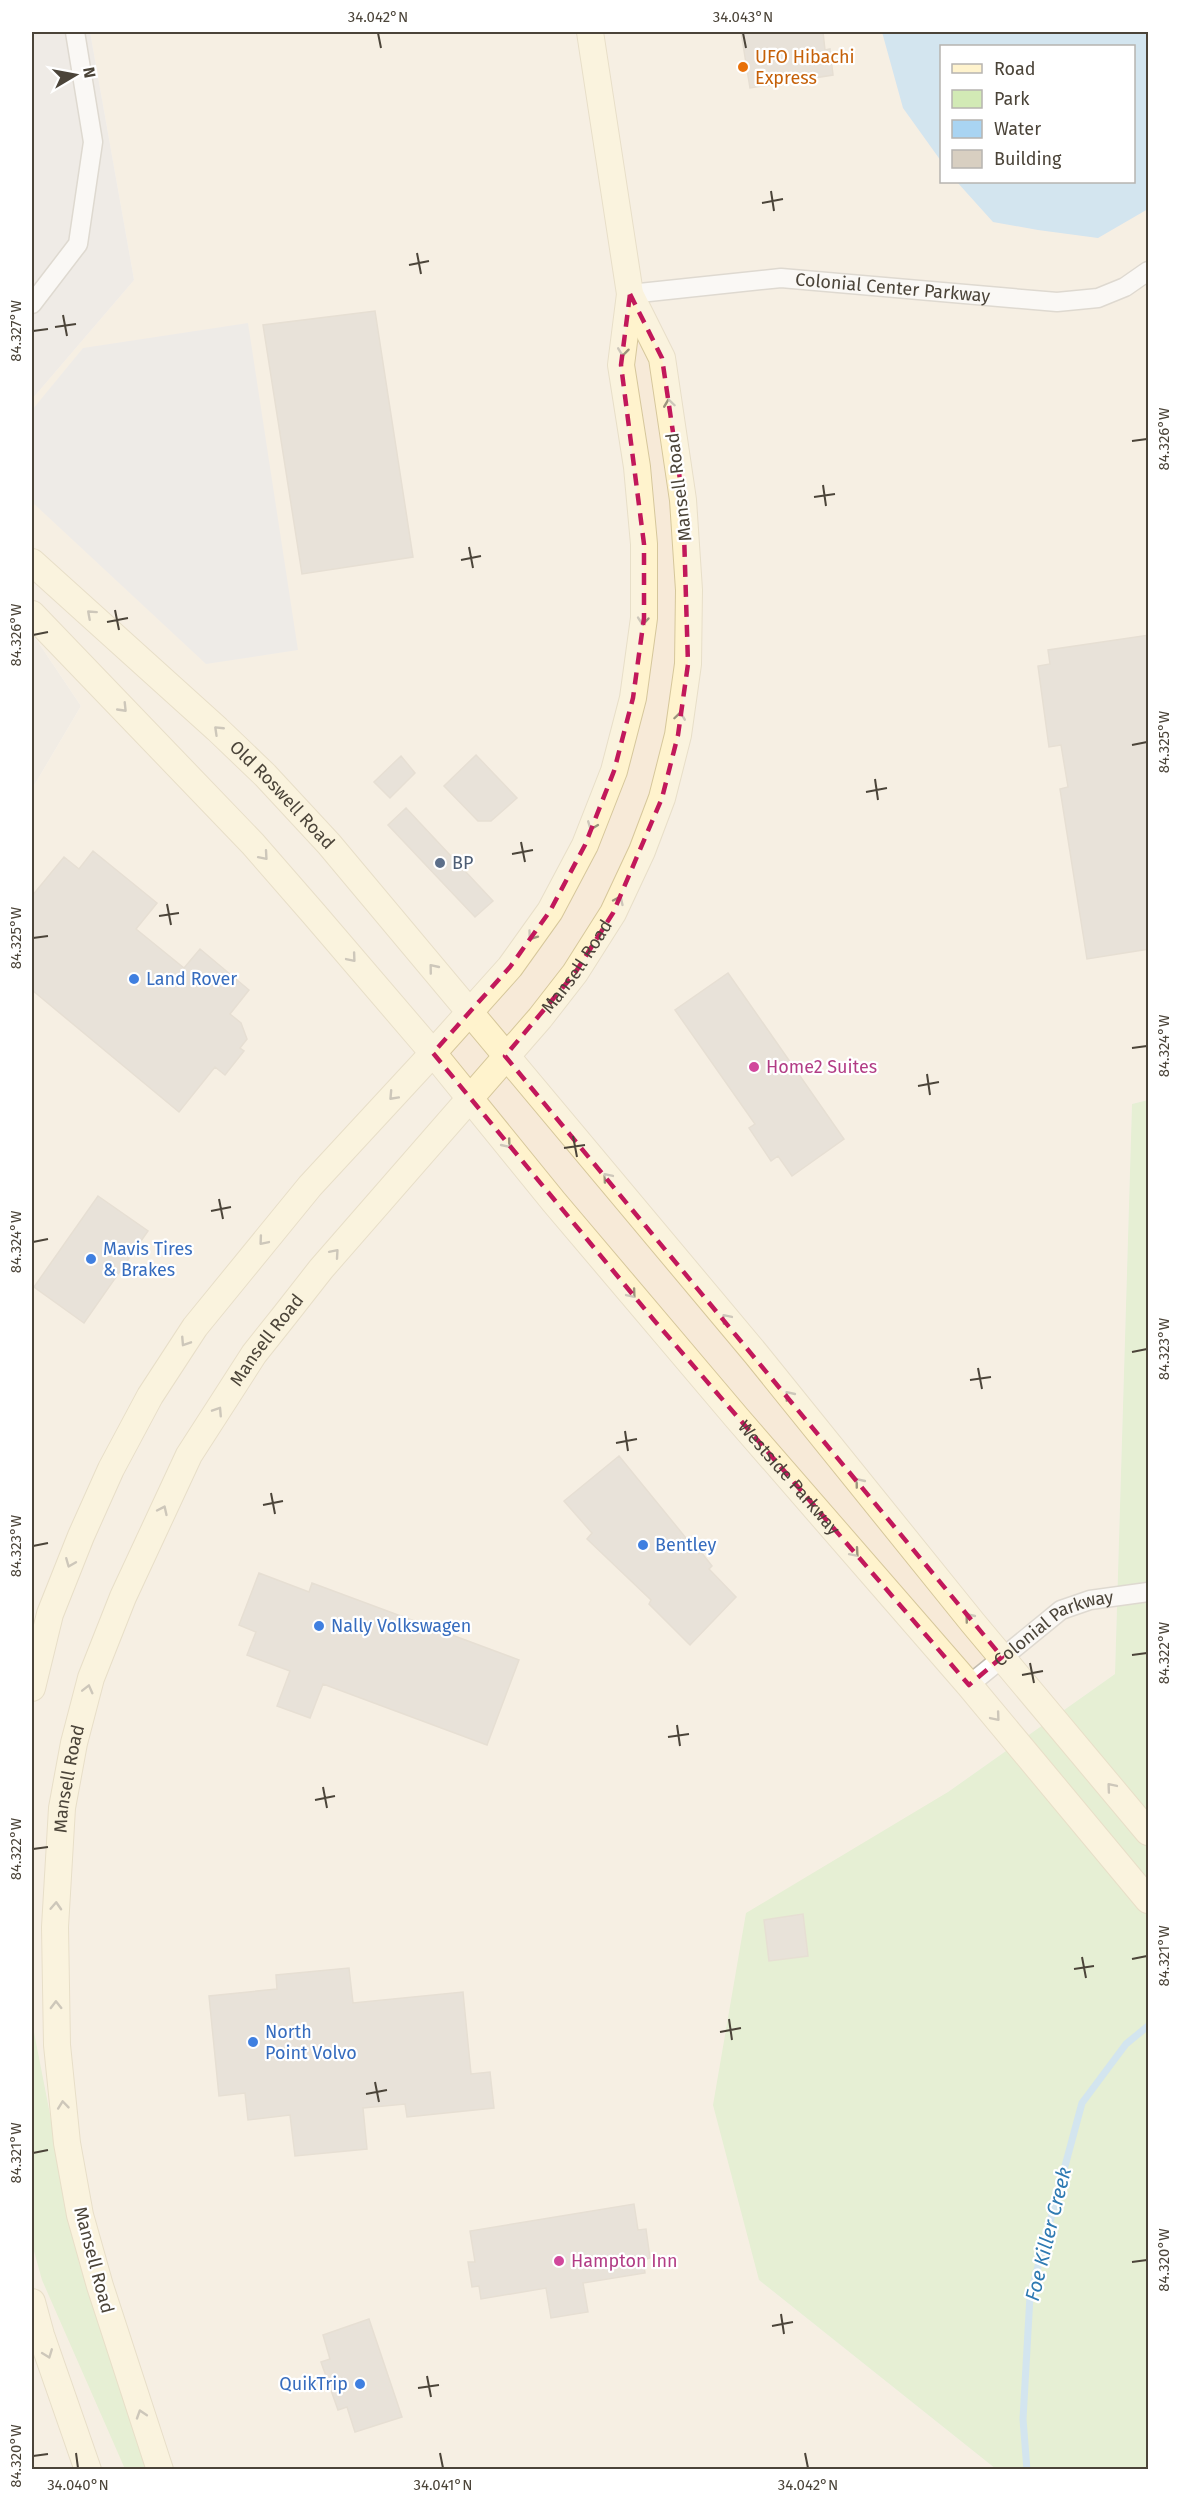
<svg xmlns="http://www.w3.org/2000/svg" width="1180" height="2501" viewBox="0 0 1180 2501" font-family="'Fira Sans',sans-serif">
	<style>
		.residential { fill: #eae5da }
		.commercial { fill: #f7ead8; fill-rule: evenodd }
		.industrial { fill: #e6e2dd }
		.green { fill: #d2eab5 }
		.parking { fill: #e5e3e0 }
		.water { fill: #a9d4f2 }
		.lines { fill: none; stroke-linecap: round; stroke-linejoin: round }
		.stream { stroke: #a9d4f2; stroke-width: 7 }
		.building { fill: #d8cfc1; stroke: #d3c7b4; stroke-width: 1.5 }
		.street-casing { stroke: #c2bbae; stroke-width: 21 }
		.secondary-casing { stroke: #d6c79b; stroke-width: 28 }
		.street { stroke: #fff; stroke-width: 18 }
		.secondary { stroke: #fff3cd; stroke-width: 26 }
		.oneway { stroke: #9c937c }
		.marked { fill: none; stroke: #c2185b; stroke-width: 4.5; stroke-dasharray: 12 8; stroke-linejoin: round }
		.ticks { fill: none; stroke: #4b4439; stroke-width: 2 }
		.food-dot { fill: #e8710a; stroke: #fff; stroke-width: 2 }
		.service-dot { fill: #5c6f8a; stroke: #fff; stroke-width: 2 }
		.shop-dot { fill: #3f7fe0; stroke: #fff; stroke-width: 2 }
		.hotel-dot { fill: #d1479c; stroke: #fff; stroke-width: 2 }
		.labels { text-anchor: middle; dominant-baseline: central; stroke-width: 4.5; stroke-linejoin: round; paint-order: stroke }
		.food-label { font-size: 18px; fill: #c56008; stroke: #fff; text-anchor: start }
		.street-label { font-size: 18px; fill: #4b4439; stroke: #fff }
		.service-label { font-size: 18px; fill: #4e5e75; stroke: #fff; text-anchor: start }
		.shop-label { font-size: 18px; fill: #366cbe; stroke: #fff; text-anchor: start }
		.hotel-label { font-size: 18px; fill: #b23c85; stroke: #fff; text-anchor: start }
		.water-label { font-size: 20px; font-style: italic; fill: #2e7ab2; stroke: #fff }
		.neatline { fill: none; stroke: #4b4439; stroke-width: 2 }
		.ticks-label { font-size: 15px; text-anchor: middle; fill: #4b4439 }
	</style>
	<rect width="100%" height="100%" fill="#f6f3ec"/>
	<path class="residential" d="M32,633L81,706L32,789Z"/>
	<path class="commercial" d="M90,32H1148V1100L1132,1104L1115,1674L948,1792L759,2280L996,2469H32V789L81,706L32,633V399L134,280ZM942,46H1134V182H942Z"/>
	<path class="industrial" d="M32,32H90L134,280L32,399Z"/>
	<path class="green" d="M1148,1100V2469H996L759,2280L713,2105L746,1913L948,1792L1115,1674L1132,1104Z
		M32,2022L79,2263L150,2469H125L42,2280L32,2244Z"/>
	<path class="parking" d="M248,323L298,650L206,664L32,502V410L83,348Z"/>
	<path class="water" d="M882,32H1148V209L1098,238L1038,230L993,222L957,182H1134V46H942L941,161L903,108Z"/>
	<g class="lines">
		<path class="stream" d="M1027,2470L1023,2419L1030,2296L1082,2103L1126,2044L1148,2026"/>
	</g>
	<path class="building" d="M741,32H823L825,50L830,49L833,75L750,88Z
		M375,311L413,557L302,574L263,325Z
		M1149,635V949L1087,959L1060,789L1068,787L1061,745L1049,747L1038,666L1050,664L1048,650Z
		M476,755L517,798L491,821H478L444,786Z
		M401,756L415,773L390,798L374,782Z
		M406,808L493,901L475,917L388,825Z
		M93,851L157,903L136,929L184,968L200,949L249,990L230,1014L241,1023L247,1039L240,1048L244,1051L225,1075L215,1067L179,1112L32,990V896L64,857L79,869Z
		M728,973L844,1139L792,1176L778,1156L771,1161L749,1128L755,1124L675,1010Z
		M98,1196L148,1231L84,1323L34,1287Z
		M619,1456L699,1554L701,1552L712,1566L709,1569L736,1597L690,1645L649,1604L651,1600L587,1539L592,1533L564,1501Z
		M259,1573L309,1592L312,1583L519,1660L487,1745L323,1684L310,1718L277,1706L290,1671L247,1655L256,1632L239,1625Z
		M803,1914L808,1956L769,1961L764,1920Z
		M349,1968L353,2003L463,1992L471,2074L490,2072L494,2108L407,2117L405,2104L363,2108L367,2149L295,2156L290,2115L248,2120L245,2093L219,2096L209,1996L277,1989L276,1975Z
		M634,2204L638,2230L646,2229L650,2258L643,2260L645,2273L583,2283L588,2312L551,2318L546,2288L481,2299L479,2286L472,2287L468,2262H475L470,2231Z
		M369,2319L402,2417L355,2432L347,2407L338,2410L321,2362L330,2359L323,2335Z"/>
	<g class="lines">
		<g class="street-casing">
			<g id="street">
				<path id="s1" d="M630,294L781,278L1057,302L1098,298L1125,287L1148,271"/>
				<path d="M32,304L78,244L93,142L75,32"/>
				<path id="s2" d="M969,1685L1061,1610L1090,1600L1148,1592"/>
			</g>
		</g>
		<g class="secondary-casing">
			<g id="secondary">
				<path id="s3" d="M32,562L217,729L265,775L329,844L756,1354L973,1623L1148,1832"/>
				<path id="s4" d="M32,614L253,844L314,914L433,1053L554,1202L737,1418L969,1685L1148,1900"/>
				<path d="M32,1688L50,1614L81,1536L111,1469L150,1396L195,1327L310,1186L433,1053L510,967L550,911L585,845L614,771L633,698L644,618V544L637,467L621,365L630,294L590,32"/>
				<path d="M32,2302L41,2335L88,2470"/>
				<path id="s5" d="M160,2470L100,2286L80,2215L67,2143L57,2045L55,1927L62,1808L74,1743L91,1678L123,1597L189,1455L254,1354L285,1315L321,1269L540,1018L575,973L613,913L642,851L662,798L678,735L688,664L689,590L683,500L662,358L630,294"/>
			</g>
		</g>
		<use href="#street" class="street"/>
		<use href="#secondary" class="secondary"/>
	</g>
	<defs><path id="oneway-chevron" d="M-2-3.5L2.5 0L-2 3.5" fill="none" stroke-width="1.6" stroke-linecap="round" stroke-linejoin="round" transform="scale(1.5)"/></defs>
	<g class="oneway">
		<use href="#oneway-chevron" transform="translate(623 352) rotate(97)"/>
		<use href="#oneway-chevron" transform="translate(669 403) rotate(-98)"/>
		<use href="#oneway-chevron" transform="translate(91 614) rotate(-138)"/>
		<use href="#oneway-chevron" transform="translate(643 621) rotate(95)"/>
		<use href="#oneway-chevron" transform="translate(123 708) rotate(46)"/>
		<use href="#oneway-chevron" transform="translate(680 716) rotate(-82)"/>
		<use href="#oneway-chevron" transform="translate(218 730) rotate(-136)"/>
		<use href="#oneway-chevron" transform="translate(592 826) rotate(111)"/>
		<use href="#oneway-chevron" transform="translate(264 856) rotate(49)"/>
		<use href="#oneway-chevron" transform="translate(619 900) rotate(-65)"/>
		<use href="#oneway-chevron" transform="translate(532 936) rotate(126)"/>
		<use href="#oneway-chevron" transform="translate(352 958) rotate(50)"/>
		<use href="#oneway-chevron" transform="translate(433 968) rotate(-129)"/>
		<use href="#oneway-chevron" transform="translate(393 1096) rotate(133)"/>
		<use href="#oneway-chevron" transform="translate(507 1144) rotate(51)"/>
		<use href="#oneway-chevron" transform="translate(607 1177) rotate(-130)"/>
		<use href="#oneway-chevron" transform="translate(263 1241) rotate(130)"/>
		<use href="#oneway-chevron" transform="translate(335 1253) rotate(-49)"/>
		<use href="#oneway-chevron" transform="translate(632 1294) rotate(50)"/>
		<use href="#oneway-chevron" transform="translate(726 1318) rotate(-130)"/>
		<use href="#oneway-chevron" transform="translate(185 1342) rotate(123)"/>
		<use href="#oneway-chevron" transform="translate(789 1395) rotate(-129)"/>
		<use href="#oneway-chevron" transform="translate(218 1411) rotate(-57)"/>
		<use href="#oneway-chevron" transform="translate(859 1482) rotate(-129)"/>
		<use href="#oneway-chevron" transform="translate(163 1510) rotate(-65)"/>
		<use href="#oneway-chevron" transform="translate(855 1553) rotate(49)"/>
		<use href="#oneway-chevron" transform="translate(70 1563) rotate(112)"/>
		<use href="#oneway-chevron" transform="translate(969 1617) rotate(-129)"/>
		<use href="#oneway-chevron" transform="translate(88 1689) rotate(-76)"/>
		<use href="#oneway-chevron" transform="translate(996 1717) rotate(50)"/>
		<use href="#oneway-chevron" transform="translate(1111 1787) rotate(-130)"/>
		<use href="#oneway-chevron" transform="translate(56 1906) rotate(-87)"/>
		<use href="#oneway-chevron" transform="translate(56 2005) rotate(-91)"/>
		<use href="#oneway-chevron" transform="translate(63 2105) rotate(-96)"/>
		<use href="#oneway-chevron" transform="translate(48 2354) rotate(69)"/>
		<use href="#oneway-chevron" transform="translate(141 2414) rotate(-108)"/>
	</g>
	<path d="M0 0H1180V2501H0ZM630,294L662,358L683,500L688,664L678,735L662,798L613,913L575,973L505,1056L1002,1657L969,1685L653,1319L433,1053L510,967L550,911L585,845L614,771L633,698L644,618V544L621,365Z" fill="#f6f3ec" fill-opacity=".55" fill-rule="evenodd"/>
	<path class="marked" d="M630,294L662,358L683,500L688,664L678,735L662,798L613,913L575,973L505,1056L1002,1657L969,1685L653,1319L433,1053L510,967L550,911L585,845L614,771L633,698L644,618V544L621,365Z"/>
	<path class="ticks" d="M378,33L381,48M743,33L746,48M771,191L774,211M762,203L783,199M417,253L421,274M409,265L429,261M63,315L67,336M55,327L76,324M33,331L48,329M1132,441L1147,439M823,485L826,506M814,497L835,494M469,547L473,568M461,560L481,556M115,610L119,630M107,622L128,618M33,635L48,632M1132,745L1147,742M875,779L878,800M866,792L887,788M521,842L525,862M512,854L533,850M167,904L171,925M159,916L179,913M33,938L48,936M1132,1048L1147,1046M927,1074L930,1095M918,1086L939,1082M573,1136L577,1157M564,1148L585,1145M219,1199L223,1219M211,1211L231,1207M33,1242L48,1239M1132,1352L1147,1349M978,1368L982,1389M970,1380L991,1377M625,1431L628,1451M616,1443L637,1439M271,1493L275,1514M263,1505L283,1501M33,1546L48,1543M1132,1655L1147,1653M1030,1663L1034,1683M1022,1675L1043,1671M677,1725L680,1746M668,1737L689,1734M323,1787L327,1808M315,1800L335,1796M33,1849L48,1847M1082,1957L1086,1978M1132,1959L1147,1956M1074,1969L1094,1966M729,2019L732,2040M720,2032L741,2028M375,2082L379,2102M366,2094L387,2090M33,2153L48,2150M1132,2262L1147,2260M781,2314L784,2334M772,2326L793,2322M427,2376L431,2397M418,2388L439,2385M76,2453L78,2468M440,2453L443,2468M805,2453L808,2468M33,2456L48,2454"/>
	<circle class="food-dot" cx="743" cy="67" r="6"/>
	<circle class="service-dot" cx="440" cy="863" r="6"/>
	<g class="shop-dot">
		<circle cx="134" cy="979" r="6"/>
		<circle cx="91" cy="1259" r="6"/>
		<circle cx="643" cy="1545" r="6"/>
		<circle cx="319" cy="1626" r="6"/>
		<circle cx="253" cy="2042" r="6"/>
		<circle cx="360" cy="2384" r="6"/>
	</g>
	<g class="hotel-dot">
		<circle cx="754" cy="1067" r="6"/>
		<circle cx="559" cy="2261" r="6"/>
	</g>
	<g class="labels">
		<g class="food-label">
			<text x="755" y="57">UFO Hibachi<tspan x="755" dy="21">Express</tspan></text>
		</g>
		<g class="street-label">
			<text stroke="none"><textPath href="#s1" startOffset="264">Colonial Center Parkway</textPath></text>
			<text transform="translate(679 487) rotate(-97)">Mansell Road</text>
			<text stroke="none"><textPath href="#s3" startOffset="342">Old Roswell Road</textPath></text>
			<text stroke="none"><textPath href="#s5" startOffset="1678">Mansell Road</textPath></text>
			<text stroke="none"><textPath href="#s5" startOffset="1192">Mansell Road</textPath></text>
			<text stroke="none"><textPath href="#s4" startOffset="1149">Westside Parkway</textPath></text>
			<text stroke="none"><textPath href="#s2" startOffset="104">Colonial Parkway</textPath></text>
			<text stroke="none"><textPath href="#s5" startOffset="706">Mansell Road</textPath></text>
			<text transform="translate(94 2260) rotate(75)">Mansell Road</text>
		</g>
		<g class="service-label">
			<text x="452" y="863">BP</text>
		</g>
		<g class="shop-label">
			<text x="146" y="979">Land Rover</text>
			<text x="103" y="1249">Mavis Tires<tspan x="103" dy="21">&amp; Brakes</tspan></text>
			<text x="655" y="1545">Bentley</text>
			<text x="331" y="1626">Nally Volkswagen</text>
			<text x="265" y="2032">North<tspan x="265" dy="21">Point Volvo</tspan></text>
			<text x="348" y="2384" text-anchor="end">QuikTrip</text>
		</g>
		<g class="hotel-label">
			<text x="766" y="1067">Home2 Suites</text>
			<text x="571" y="2261">Hampton Inn</text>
		</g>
		<g class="water-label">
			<text transform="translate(1048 2234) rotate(-76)">Foe Killer Creek</text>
		</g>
	</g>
	<rect width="1180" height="2501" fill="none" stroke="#ffffff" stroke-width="66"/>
	<rect x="940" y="45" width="195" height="138" fill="#ffffff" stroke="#b7b4b0" stroke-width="1.5"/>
	<rect x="952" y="64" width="30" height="9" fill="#fff3cd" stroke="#b7b4b0" stroke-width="1.5"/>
	<text x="994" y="75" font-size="18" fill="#4b4439">Road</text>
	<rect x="952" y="90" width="30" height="18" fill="#d2eab5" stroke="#b7b4b0" stroke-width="1.5"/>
	<text x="994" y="105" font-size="18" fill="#4b4439">Park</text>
	<rect x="952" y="120" width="30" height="18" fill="#a9d4f2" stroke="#b7b4b0" stroke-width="1.5"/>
	<text x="994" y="135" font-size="18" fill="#4b4439">Water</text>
	<rect x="952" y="150" width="30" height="18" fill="#d8cfc1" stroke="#b7b4b0" stroke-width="1.5"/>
	<text x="994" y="165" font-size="18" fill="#4b4439">Building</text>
	<g transform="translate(75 75) rotate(80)" stroke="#ffffff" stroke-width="4.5" paint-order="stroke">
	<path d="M0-4.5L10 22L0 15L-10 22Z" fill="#4b4439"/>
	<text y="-9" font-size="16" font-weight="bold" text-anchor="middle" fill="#4b4439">N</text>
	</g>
	<rect x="33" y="33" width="1114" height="2435" class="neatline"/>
	<g class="ticks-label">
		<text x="378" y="22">34.042°N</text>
		<text x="743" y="22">34.043°N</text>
		<text transform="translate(16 331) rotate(-90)" y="5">84.327°W</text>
		<text transform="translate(1164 439) rotate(-90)" y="5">84.326°W</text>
		<text transform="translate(16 635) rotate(-90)" y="5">84.326°W</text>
		<text transform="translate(1164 742) rotate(-90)" y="5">84.325°W</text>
		<text transform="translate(16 938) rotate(-90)" y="5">84.325°W</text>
		<text transform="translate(1164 1046) rotate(-90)" y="5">84.324°W</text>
		<text transform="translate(16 1242) rotate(-90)" y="5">84.324°W</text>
		<text transform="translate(1164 1349) rotate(-90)" y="5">84.323°W</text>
		<text transform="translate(16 1546) rotate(-90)" y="5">84.323°W</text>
		<text transform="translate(1164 1653) rotate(-90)" y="5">84.322°W</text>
		<text transform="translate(16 1849) rotate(-90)" y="5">84.322°W</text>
		<text transform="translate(1164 1956) rotate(-90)" y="5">84.321°W</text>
		<text transform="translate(16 2153) rotate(-90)" y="5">84.321°W</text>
		<text transform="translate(1164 2260) rotate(-90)" y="5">84.320°W</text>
		<text transform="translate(16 2456) rotate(-90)" y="5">84.320°W</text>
		<text x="78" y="2490">34.040°N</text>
		<text x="443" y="2490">34.041°N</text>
		<text x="808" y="2490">34.042°N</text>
	</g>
</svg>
